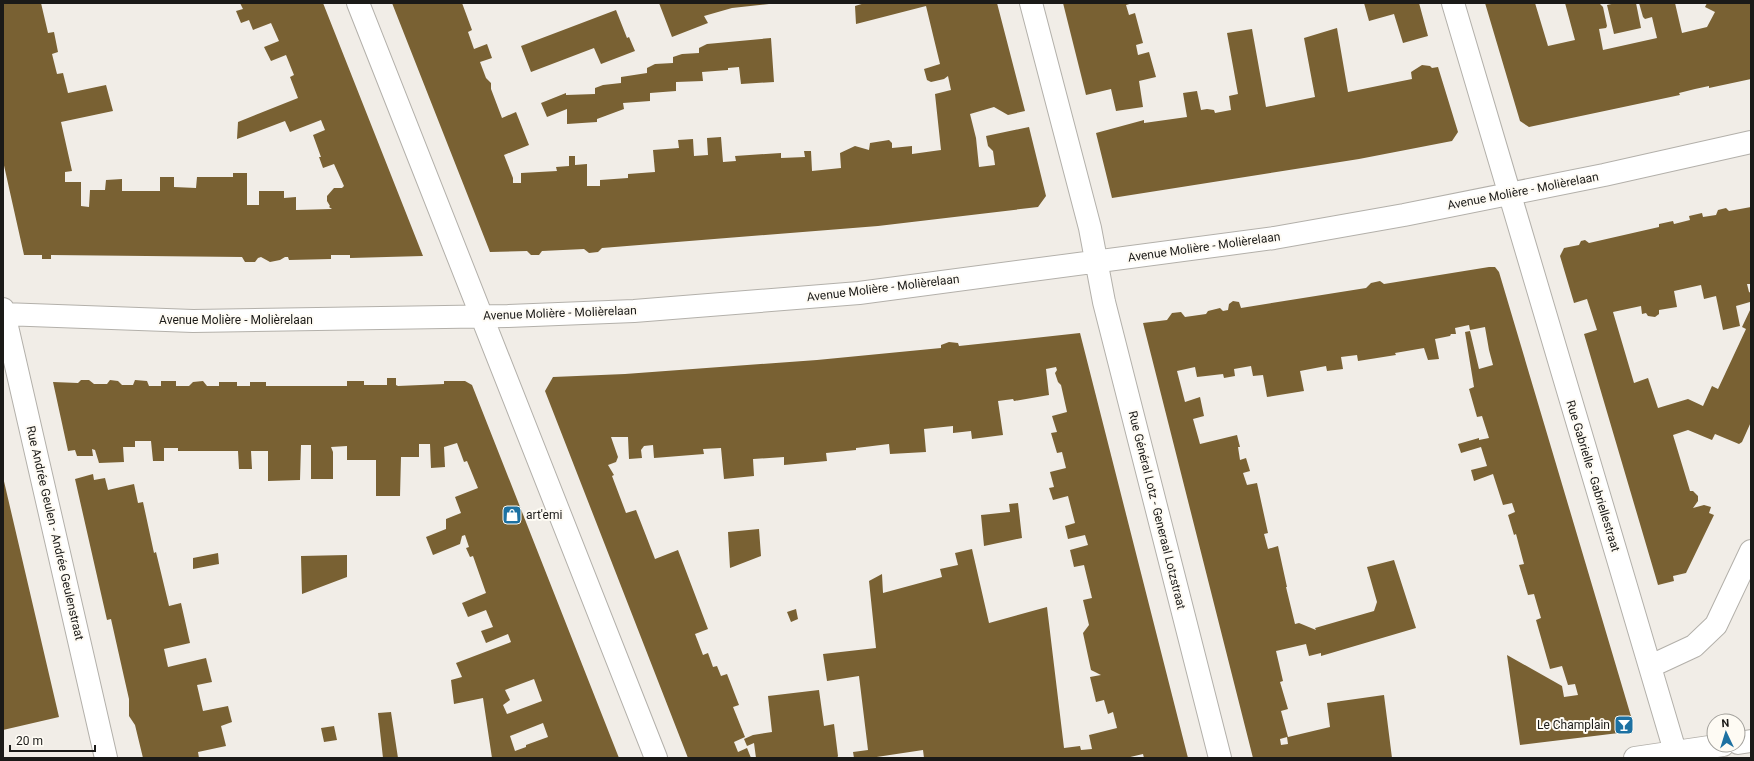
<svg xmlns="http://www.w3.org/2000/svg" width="1754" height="761" viewBox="0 0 1754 761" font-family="Roboto,sans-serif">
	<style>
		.building { fill: #796133; fill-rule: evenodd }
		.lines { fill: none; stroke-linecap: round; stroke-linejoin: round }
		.minor-casing { stroke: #b3b0aa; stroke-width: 24 }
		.minor { stroke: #fff; stroke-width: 22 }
		.labels { text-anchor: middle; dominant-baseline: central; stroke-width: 4; stroke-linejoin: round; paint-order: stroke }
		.street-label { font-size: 12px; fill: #1b1a18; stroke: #fefbf4 }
		.poi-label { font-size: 12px; fill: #1b1a18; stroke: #fefbf4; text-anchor: start }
	</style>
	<rect width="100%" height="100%" fill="#f1ede7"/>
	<path class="building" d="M3,3H41L48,33L54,32L58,52L52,54L57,74L63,73L68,93L106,85L113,111L61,122L72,171L65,172V182H81V206L89,207L90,190H105L106,180L122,179V191H160V177H174V187L196,188L197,177H233V173H247V205H259V191H284V198L296,197V210L332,209L329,207L330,206L327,201V196L334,188H342L344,186L334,164L323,168L319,157H321L313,135L325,130L321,120L290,132L285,121L237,139L238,122L298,98L290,77L294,75L286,55L271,61L264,47L279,41L271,23L253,30L249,20L241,23L236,11L243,9L240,3H323L423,256L350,258V255H331V259L289,260L288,257H285L280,260L270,262L261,257L258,258L255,262H245L242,257L51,255V259H42V255H24L3,161Z
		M392,3H462L472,30L468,32L474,49L487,44L492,58L480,62L486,78L491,83V89L502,118L516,112L529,145L504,155L513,178V183H521V173L557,171L556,167L569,166V156H575V165L587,164V186H600V180L628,178V174L655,172L653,150L679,148L678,140L693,139L694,156L708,155L707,138L721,137L723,162L736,161L735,156L781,153V158L805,157L804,151H811L812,171L841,168L840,153L855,146L869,150L870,143L889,140L892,143V148L912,146V154L941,150L935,94L951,90L948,76L944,79L931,82L927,80L924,69L940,64L926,6L856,24L855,6L865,3H997L1025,111L1008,115L994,107L970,114L976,138L979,167L995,165L993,151L988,146L986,136L1029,127L1046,196L1038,207L878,226L602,248L598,252L589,253L584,249L542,251L539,255H531L527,251L490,252Z
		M659,3H769V4L732,8L704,16L708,23L672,37Z
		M1063,3H1133L1126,5L1129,15L1135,13L1143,43L1136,45L1138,55L1149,52L1156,77L1139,81L1143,107L1116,111L1111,89L1086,95Z
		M1364,3H1419L1428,36L1403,43L1394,14L1369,21Z
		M1485,3H1535L1548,46L1575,40L1565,3H1599L1603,7L1607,26L1606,28L1599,29L1603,50L1657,38L1652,17L1645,19L1643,17L1639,3H1675L1682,33L1707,27L1715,12L1705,7L1707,3H1751V79L1709,88V86L1695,89L1679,93L1680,95L1529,127L1520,121Z
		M1616,3H1636L1641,28L1614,34L1607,5Z
		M616,10L627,38L629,37L635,51L601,64L594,48L531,72L521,46Z
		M1337,28L1348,92L1412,79L1411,72L1422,65L1430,66L1432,68L1438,67L1458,132L1452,141L1359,159L1112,198L1096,133L1144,120V123L1187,117L1183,93L1197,91L1201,110L1207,109L1214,110L1215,113L1231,110L1229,96L1238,94L1227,33L1252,29L1266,107L1315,97L1304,38Z
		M771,38L774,82L741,84L739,67L728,68V70L702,72L703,81L676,82V91L650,93V101L623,103L624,109L597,119V122L567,124V109L547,117L541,103L566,93V95L595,94V88L603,85L621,83V77L647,73V68L655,64L673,63V57L682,54L699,53V48L707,44Z
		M1751,207V284H1747L1749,292L1751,293V306L1750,302L1736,306L1740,326L1723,330L1716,296L1704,299L1701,285L1674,291L1677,307L1659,310V314L1655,317L1648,316L1646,313L1642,314L1641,306L1613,312L1634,383L1648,378L1658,408L1688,399L1703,406L1712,386L1718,389L1746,329L1742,327L1751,308V422L1742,442L1739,444L1715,434L1712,440L1688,430L1673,435L1690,491H1693L1698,496V501L1693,508L1704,505L1711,507L1709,513L1714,515L1686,573L1673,576L1674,581L1658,585L1584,334L1597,330L1587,299L1574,303L1560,256L1564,248L1579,245L1581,241L1585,240L1589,243L1659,227V224L1673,221L1674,224L1690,220L1689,216L1702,213L1703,217L1716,215L1718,210L1726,208L1729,211Z
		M1489,267H1495L1499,272L1633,723L1627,732L1520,745L1507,655L1562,686L1564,697L1578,695L1575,684L1568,685L1562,666L1550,669L1536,620L1541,618L1534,594L1528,595L1519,565L1524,564L1516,534L1514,535L1508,515L1515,512L1512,503L1503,505L1493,474L1474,481L1471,470L1487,466L1481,447L1461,453L1458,444L1479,438V440L1489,438L1482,416L1477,417L1469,389L1474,387L1465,332L1470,331L1479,369L1493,365L1489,350L1485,327L1470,330L1469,325L1455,328L1456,334H1451L1450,336L1435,339L1439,359L1428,360L1424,348L1395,353L1396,355L1358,361L1357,355L1341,357L1343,369L1327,371L1326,366L1300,371L1304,391L1267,397L1263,375L1253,376L1251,366L1234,369L1235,376L1224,378L1223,374L1197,377L1195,367L1177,371L1185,402L1200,397L1204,416L1193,419L1200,444L1237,435L1240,447H1238L1240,460L1246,458L1250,471L1243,473L1247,485L1257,483L1268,533L1264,534L1268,549L1278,546L1287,587H1286L1295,624L1299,623L1316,630L1315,628L1374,611L1377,602L1367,567L1394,560L1416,628L1321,656V653L1309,656L1306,644L1276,651L1283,681L1280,682L1288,709L1281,711L1288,737L1330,727L1327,703L1384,695L1392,758H1253L1143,323L1167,320L1172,313L1181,312L1185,317L1206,314L1208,311L1220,308L1223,311L1228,310L1229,304L1233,301L1239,302L1241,308L1366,288L1371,283L1380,281L1384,284ZM1287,737L1288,744L1281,745L1280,739Z
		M1080,333L1188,758H1144L1143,754L1126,758H924L923,750L870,758H854L853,752L868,750L859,676L827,681L823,654L876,648L869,581L882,574L883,593L942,577L940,569L958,565L955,553L972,549L989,623L1047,607L1064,748L1080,746L1081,750L1092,749L1089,735L1117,728L1113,712L1108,714L1104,700L1096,702L1090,677L1101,675L1091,670L1083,633L1089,625L1083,600L1092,598L1084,565L1074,567L1070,550L1088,545L1085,535L1068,539L1065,526L1075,523L1068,496L1053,500L1049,488L1054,487L1050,472L1066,468L1062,452L1057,453L1051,433L1057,432L1052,416L1067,412L1061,385L1058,382L1055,373L1057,370L1056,367L1046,369L1049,395L1014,401L1013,399L998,401L1003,435L972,439L971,431L953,433V426L924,429L926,452L890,454L889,444L856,448V450L826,453L827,461L784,465V457L753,459L754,476L724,479L721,448L703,449L704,454L654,458L653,445L644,446L641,450L642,458L629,459L628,437H611L618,457L616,462L608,465L614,475L612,476L626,513L636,510L655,559L678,550L708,629L695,634L703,655L708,653L713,667L717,666L721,676L727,674L739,705L733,707L745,737L734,742L738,752L747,748L751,758H688L545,391L553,377L625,374L817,360L941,348V345L949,342L958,343L959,346Z
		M387,378H396V385L398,386L444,384V381H465L472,385L619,758H492L483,698L454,704L451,680L462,677L456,663L511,642L508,634L486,643L481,631L493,627L486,610L468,617L462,603L486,593L473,556L470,557L466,548L469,547L465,535L462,536L460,544L433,555L426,537L446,529V519L461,513L455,497L478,488L467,461L464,462L457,443L444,447L445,467L431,468L430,444H419V457H401L400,496H376V460H347V446L331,447L333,452V479H311V445H301L300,480L268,481V451H251L252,469H239L238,451H178V448H164V461H153L151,441H135V447H123L124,462L99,463L95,450L92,449L93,456H77L75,450L68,451L53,382L78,383L81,380H89L94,384H107L110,380L118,381L122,385H133L135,380L147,381L149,386H161V381H176V386H189L193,382L203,381L207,386H219V382H237V386H250V382H266V386H347V381H364V385H387ZM534,679L542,701L507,714L503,705L510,700L505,690ZM543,723L548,737L526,745V747L515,751L510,736Z
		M93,474L94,480L105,478L108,490L134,484L138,503L143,502L154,553L156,552L169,606L181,603L190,643L164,649L168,667L206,658L212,682L197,685L203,711L228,706L232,722L221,726L226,746L198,752L199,758H143L135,725L129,716V699L124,677L111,619L107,620L75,479Z
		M3,477L59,717L3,730Z
		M1018,503L1022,538L984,546L981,515L1010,512L1009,504Z
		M759,529L761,556L730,568L728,532Z
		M218,553L219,564L193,569V558Z
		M347,555V577L302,594L301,556Z
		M796,609L798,619L791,622L787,612Z
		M819,690L824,726L834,724L838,756L837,758H756L754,743L747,746L744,739L753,735L772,732L768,696Z
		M391,712L398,758H383L378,713Z
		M334,726L337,740L324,742L321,728Z"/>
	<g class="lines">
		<g class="minor-casing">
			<path id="minor" d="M358,3L656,758
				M1031,3L1090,228L1104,302L1220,758
				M1453,3L1677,758
				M3,309L106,758
				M3,314L193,321L508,316L634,311L859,293L1274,238L1404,215L1604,175L1751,142
				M1651,666L1694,646L1716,625L1751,551
				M1738,743L1751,741
				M1635,758L1723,745"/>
		</g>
		<use href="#minor" class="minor"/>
	</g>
	<defs>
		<g id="shop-square" transform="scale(1)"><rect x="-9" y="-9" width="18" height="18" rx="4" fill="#1d71a2" stroke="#fefbf4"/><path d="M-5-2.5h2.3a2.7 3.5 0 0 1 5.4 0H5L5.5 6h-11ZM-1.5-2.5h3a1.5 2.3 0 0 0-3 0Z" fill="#fff"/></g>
		<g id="bar-square" transform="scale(1)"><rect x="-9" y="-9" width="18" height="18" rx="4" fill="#1d71a2" stroke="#fefbf4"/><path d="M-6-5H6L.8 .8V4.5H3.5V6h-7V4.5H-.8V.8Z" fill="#fff"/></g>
	</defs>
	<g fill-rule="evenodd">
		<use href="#shop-square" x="512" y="515"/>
		<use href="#bar-square" x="1624" y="725"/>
	</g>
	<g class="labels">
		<g class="street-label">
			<text transform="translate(1523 191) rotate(-11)">Avenue Molière - Molièrelaan</text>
			<text transform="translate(1204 247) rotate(-8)">Avenue Molière - Molièrelaan</text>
			<text transform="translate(883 288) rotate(-7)">Avenue Molière - Molièrelaan</text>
			<text transform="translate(560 313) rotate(-2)">Avenue Molière - Molièrelaan</text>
			<text x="236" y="320">Avenue Molière - Molièrelaan</text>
			<text transform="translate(1593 476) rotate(73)">Rue Gabrielle - Gabriellestraat</text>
			<text transform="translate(1157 510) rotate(76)">Rue Général Lotz - Generaal Lotzstraat</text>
			<text transform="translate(55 533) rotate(77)">Rue Andrée Geulen - Andrée Geulenstraat</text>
		</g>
		<g class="poi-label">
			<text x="526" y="515">art'emi</text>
			<text x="1610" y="725" text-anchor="end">Le Champlain</text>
		</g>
	</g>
	<rect width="1754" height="761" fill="none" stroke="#1b1a18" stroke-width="8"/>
	<g transform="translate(1726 733) rotate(356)"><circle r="19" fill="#fefbf4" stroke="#a3a19c"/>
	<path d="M0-3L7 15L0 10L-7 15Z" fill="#1d71a2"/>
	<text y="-6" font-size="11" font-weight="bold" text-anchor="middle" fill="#1b1a18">N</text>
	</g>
	<path d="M10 745v6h85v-6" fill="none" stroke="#1b1a18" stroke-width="2"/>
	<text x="16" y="745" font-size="12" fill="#1b1a18" stroke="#fefbf4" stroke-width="3" paint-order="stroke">20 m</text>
</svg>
